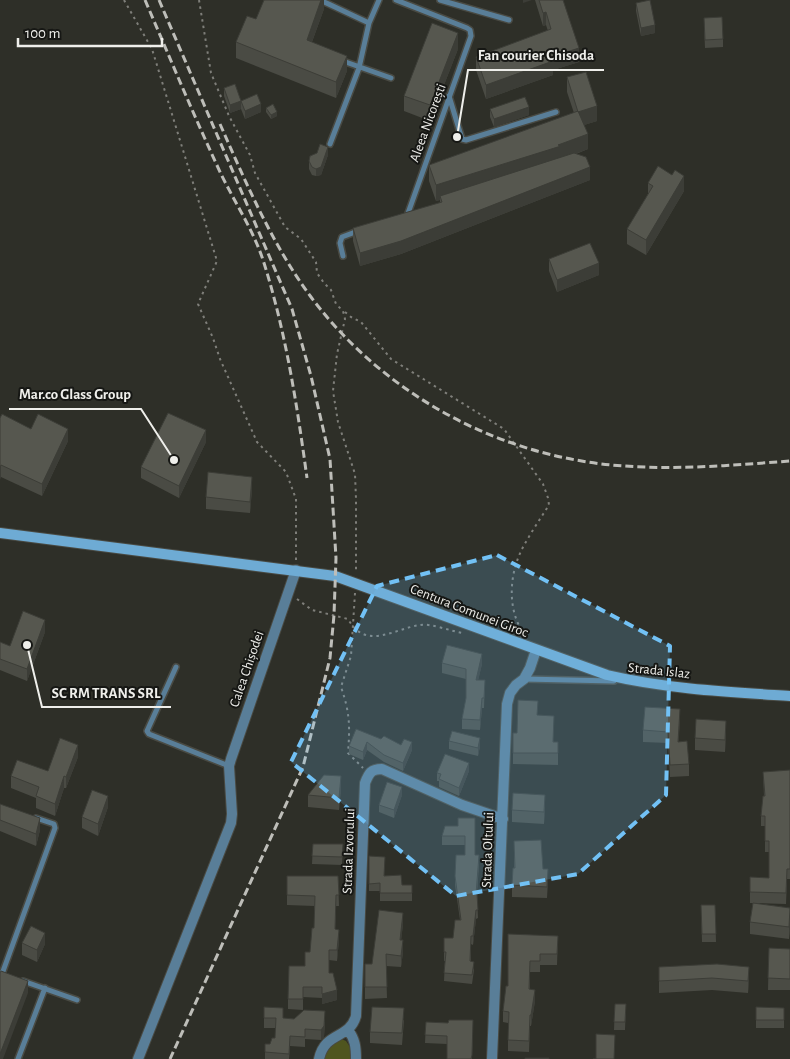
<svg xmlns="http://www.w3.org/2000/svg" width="790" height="1059" viewBox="0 0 790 1059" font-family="'Alegreya Sans',sans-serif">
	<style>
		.green { fill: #4f551f }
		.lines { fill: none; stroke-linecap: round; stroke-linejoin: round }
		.service-casing { stroke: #494a43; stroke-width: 8 }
		.minor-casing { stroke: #494a43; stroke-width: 12 }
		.secondary-casing { stroke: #494a43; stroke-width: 12 }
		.path { stroke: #7f7f7a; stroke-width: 2; stroke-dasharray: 2.5 4; stroke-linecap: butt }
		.service { stroke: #597e98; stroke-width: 5 }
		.minor { stroke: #597e98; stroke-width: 10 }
		.secondary { stroke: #6eabd4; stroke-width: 10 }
		.rail { stroke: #bebeb9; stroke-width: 3; stroke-dasharray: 8 4; stroke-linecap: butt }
		.wall { fill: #4a4b44 }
		.shaded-wall { fill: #3c3d37 }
		.building { fill: #56574f; stroke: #3c3d37 }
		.marked { fill: #72c1f5; fill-opacity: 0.2; stroke: #72c1f5; stroke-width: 4; stroke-dasharray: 10 6; stroke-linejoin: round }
		.labels { text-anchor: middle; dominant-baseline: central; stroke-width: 4; stroke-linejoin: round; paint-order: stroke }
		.street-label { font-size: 14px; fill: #efefeb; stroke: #161714 }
		.leader { fill: none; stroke: #efefeb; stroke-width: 2 }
		.callout-dot { fill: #efefeb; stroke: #161714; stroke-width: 2 }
		.callout-label { font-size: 15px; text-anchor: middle; font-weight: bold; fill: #efefeb; stroke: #161714; stroke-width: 4; stroke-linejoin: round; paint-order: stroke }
	</style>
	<rect width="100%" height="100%" fill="#2e2f28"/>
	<path class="green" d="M339,1038L346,1041L350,1047V1059H324L328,1049Z"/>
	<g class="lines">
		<g class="service-casing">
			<path id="service" d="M320,0L369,23
				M396,0L467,28L470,30L471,36L407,216
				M440,0L509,20
				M340,60L391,78
				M449,96L462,139L466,140L556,112
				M330,144L359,68L369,23L379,0
				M343,256L340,243L342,237L358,231
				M176,667L147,731L149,734L229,766
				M524,679L614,681
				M2,974L55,828L54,824L36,818
				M23,981L77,1000
				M18,1059L45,988"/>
		</g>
		<g class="minor-casing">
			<path id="minor" d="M348,1030C355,1039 356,1047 356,1059
				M138,1059L231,823L232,814L229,766L231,759L296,570
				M319,1059C325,1031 349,1040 356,1016L365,783C369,773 371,769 382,769L462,805L503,819
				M492,1059L507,704L510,693L516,685L524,679L530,668L536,650"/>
		</g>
		<g class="secondary-casing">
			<path id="secondary" d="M0,533L335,576L607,675C667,689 729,692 790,696"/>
		</g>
		<path class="path" d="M124,0L152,49L217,261L198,304L213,338L220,359L257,442L286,472L296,499V560
			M199,0L211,73L229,116L250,155L255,173L285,227L301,239L316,262L317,273L324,283L331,290L336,304L343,311L345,319L337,354L333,391L338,422L355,474L356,499V573
			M345,312L351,317L361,322L391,359L504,429L543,484L548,498L549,505C540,519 530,534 522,549C509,575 507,610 524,634
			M355,593L351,656L341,687C350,713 350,726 348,753L363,768
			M297,599L312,610L348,619C366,651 393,629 420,625C430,623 451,631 462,633"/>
		<use href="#service" class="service"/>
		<use href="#minor" class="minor"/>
		<use href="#secondary" class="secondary"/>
		<path class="rail" d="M145,0C170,58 194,116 221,174C235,203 254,231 264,263C286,333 297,405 307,478
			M159,0L292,309L311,376L330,459L336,558L334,615L330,658L303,767L170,1059
			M220,124C246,183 273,246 311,297C385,396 502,458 624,466C679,470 735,465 790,461"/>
	</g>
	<path class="wall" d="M324,0V9L312,42L347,71L336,98L236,58V42L256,19Z
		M535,0H563L579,62L553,70V75L486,99L476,70V57L548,31L546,25L543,26Z
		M636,3L655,33L641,36L636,11Z
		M704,25L723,39V47L705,48Z
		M458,49L430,121L404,111V96Z
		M567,77L597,121L584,125L588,149L576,154L590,180L401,254L360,266L353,241V228L440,203V200L436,201L429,181V165L574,113L567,92Z
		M224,88L241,101L261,112L245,119L241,109L230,113L224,96Z
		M266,108L277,116L271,119L266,112Z
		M490,109L529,115L494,127L490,117Z
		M328,155L321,175L316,176L312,175L309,169V161Z
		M672,175L684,191L646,255L627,244V229L648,194V183Z
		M549,259L599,275L557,292L549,271Z
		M0,418L68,441L42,496L1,477Z
		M206,442L179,498L141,478V467Z
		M252,489L250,513L206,509V497Z
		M45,632L27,681L0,670V642L10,646Z
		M442,663L482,664L478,680H485L484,708H482L480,730L462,729V719L466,698V679L442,673Z
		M538,715L554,742H558V765L513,764V733H517Z
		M680,721L678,742L689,764V776L670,777L668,743L643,742V730Z
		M726,733L725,752L695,750V738Z
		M381,739L401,745L412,750L403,771L384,762L367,750L363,760L349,754V746Z
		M449,741L480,746L478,756L449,749Z
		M78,757L66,788H64L55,816L36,808V798L11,788V776L48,771Z
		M790,770V879H787L786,904L754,903L790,908V927L789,939L750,934V922L753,903H750V877L769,878V852H765V826H761V816L764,796L763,772Z
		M469,771L459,796L439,787V781H437V773Z
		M341,788L339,810L308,807V795Z
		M402,795L394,818L379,812V805Z
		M0,804L40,830L36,846L0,831Z
		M108,807L98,836L82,828V817Z
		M545,807L544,824L512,822V810Z
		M458,818L479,864L477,894L478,918L476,919L473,945L471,944V961L474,970L472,984L444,981L445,961H444V938H453L460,920L455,885V876L465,855V845H442V836L458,826Z
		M514,841L543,869L548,881L547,898L512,897V885L514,868Z
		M313,844H343L342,865L312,864Z
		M369,856L385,876L402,885H412V901H380V891H369Z
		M287,876H338L339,906H336L335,929L339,940L337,961L329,960V973L337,1000L322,1004V998L303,997V1010L288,1009V999L305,966L310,952L314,928V906L287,905Z
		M701,905H715L716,942H702Z
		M403,924L401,940L403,952L401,967L386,966L387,998L365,999V964H372Z
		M508,934L558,936L557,965H540V972H530V989L535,1001L531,1026H530L529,1052L508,1051V1023L503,1022V1011L508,986Z
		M22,943L45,944L37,962L22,955Z
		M769,948L790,949V990H768Z
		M659,967L749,979L748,993L712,990L659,993Z
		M615,1004H626L625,1030H614Z
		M264,1007L283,1018L325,1022L324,1037L321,1040L305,1039V1047L290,1046L289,1059H265V1052L270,1044L275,1038V1028H264Z
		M756,1007L784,1008V1028H756Z
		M404,1020L402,1045L370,1043V1032Z
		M473,1020L472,1059H447V1044L425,1043L426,1022L448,1023Z"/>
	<path class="shaded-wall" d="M321,0H324V9L307,55V40Z
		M523,0H532L523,3Z
		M546,12V25L543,26V13Z
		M655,25V33L641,36V28Z
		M458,33V49L430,121V105Z
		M579,48V62L553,70V75L486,99V85L551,57Z
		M347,56V71L336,98V82Z
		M241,101V109L230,113V105Z
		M261,104V112L245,119V111Z
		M597,106V121L578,127V112Z
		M529,107V115L494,127V119Z
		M277,112V116L271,119V115Z
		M588,134V149L561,159L440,196V200L436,201V185L558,145Z
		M328,147V155L321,175L316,176V169Z
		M590,167V180L401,254L360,266V253Z
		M684,176V191L646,255V240Z
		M599,263V275L557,292V280Z
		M68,429V441L42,496V484Z
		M206,430V442L179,498V486Z
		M1,465V477L0,480V468Z
		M252,477V489L250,513V502Z
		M45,620V632L27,681V669Z
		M482,654V664L476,690V680Z
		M482,698V708L480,730V720Z
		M680,709V721L678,754V742Z
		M726,721V733L725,752V740Z
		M480,738V746L478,756V748Z
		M367,742V750L363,760V752Z
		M412,742V750L403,771V763Z
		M78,745V757L66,788V777Z
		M469,763V771L459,796V788Z
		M64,776V788L55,816V804Z
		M341,776V788L339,810V798Z
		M402,787V795L394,818V810Z
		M545,795V807L544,824V812Z
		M108,796V807L98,836V824Z
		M40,818V830L36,846V834Z
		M476,910V919L473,945V936Z
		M403,913V924L400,952V940Z
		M790,916V927L789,939V927Z
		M339,930V940L337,961V950Z
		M45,933V944L37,962V950Z
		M403,940V952L401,967V956Z
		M749,967V979L748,993V981Z
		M28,981V993L3,1059H0V1054Z
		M337,990V1000L322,1004V994Z
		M535,990V1001L531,1026V1015Z
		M325,1011L324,1037L321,1040V1030Z
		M290,1036V1046L289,1059V1054Z"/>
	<path class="building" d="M264,0H321L307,40L347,56L336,82L236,42L247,16L256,19Z
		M539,0H563L579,48L551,57L553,61L486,85L476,57L551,29L546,12L543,13Z
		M650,0L655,25L641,28L636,3Z
		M722,17L723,39L705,40L704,18Z
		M432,23L458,33L430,105L404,96Z
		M586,72L597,106L578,112L567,77Z
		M235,84L241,101L230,105L224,88Z
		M257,94L261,104L245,111L241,101Z
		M525,97L529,107L494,119L490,109Z
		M273,104L277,112L271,115L266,108Z
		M578,111L588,134L558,145L561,146L436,185L429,165Z
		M320,144L328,147L321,167L316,169L312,167L309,161L310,156L317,153Z
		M574,153L586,157L590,167L401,241L360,253L353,228L442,202L440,196Z
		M658,166L672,175L675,170L684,176L646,240L627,229L653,186L648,183Z
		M590,243L599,263L557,280L549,259Z
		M168,413L206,430L179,486L141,467Z
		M2,414L31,429L38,414L68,429L42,484L1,465L0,468V418Z
		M208,472L252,477L250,502L206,497Z
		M23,611L45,620L27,669L0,659V642L10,646Z
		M447,645L482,654L476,680H485L484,698H482L480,720L462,719L466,698V669L442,663Z
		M518,700L538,701L537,715L554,716L553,742H558V753H513V733H517Z
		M645,707L680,709L678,742L687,741L689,764L670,765L668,732L643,730Z
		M696,719L726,721L725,740L695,738Z
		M356,729L381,739L384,736L401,745L404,739L412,742L403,763L384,755L367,742L363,752L349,746Z
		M452,731L480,738L478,748L449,741Z
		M60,738L78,745L66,777L64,776L55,804L36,796L39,787L11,776L17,760L48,771Z
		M445,754L469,763L459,788L439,779L441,774L437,773Z
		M790,770V869H787L786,893L750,892V877L769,878V841H765V816H761L763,796H765L763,772Z
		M324,775L341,776L339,798L308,795Z
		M387,782L402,787L394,810L379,805Z
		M92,790L108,796L98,824L82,817Z
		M513,793L545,795L544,812L512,810Z
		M0,804L40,818L36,834L0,820Z
		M458,818H475V855H479L476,894H477L478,910H476L473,936H471L470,961L474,962L472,975L444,973L446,952H444V938H453L455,920H461L455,876L456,855H465V836H442L445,826H458Z
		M541,840L543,869H548L547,887L512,885L513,868H515L514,841Z
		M313,844H343L342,857L312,856Z
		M369,856L385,857L384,876L401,875L402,885H412V893H380V883L369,884Z
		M287,876H338L339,895H336L335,929L339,930L337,950H329V973H333L337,990L322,994V987H303V999H288L289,966H305V952H310L312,928H314L315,896L287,895Z
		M753,903L790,908L789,927L750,922Z
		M701,905H715L716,934H702Z
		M379,910L403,913L400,940H403L401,956L386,954L387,987H365V964H372Z
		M31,926L45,933L37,950L22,943Z
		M508,934L558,936L557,954H540V961H530L529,989L535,990L531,1015H530L529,1041L508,1040L509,1012L503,1011L506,986H508Z
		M769,948L790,949V979L768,978Z
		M717,964L749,967L748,981L712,978L659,981V967Z
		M1,971L28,981L0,1054V973Z
		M615,1004H626L625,1022H614Z
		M264,1007L283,1008V1018L294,1019L304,1010L325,1011L324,1026L321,1030L305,1029V1037L290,1036L289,1054L265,1052V1044H270L272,1038H275L276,1018H264Z
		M372,1007L404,1008L402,1033L370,1032Z
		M756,1007L784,1008V1020H756Z
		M449,1020H473L472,1055L471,1059H447V1036L425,1035L426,1022L448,1023Z
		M596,1034L615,1035L614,1059H593H596Z
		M525,1058H549V1059H525Z"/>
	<path class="marked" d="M497,555L670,646L666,795L578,874L456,896L291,762L377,586Z"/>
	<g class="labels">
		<g class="street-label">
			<text transform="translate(428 123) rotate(-70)">Aleea Nicorești</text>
			<text transform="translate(469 611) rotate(21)">Centura Comunei Giroc</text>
			<text transform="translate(247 669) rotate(-71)">Calea Chișodei</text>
			<text transform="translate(659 671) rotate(6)">Strada Islaz</text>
			<text transform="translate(488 850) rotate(-88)">Strada Oltului</text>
			<text transform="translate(349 851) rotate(-88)">Strada Izvorului</text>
		</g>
	</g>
	<path class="leader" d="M457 137L468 70H604M174 460L141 409H9M27 645L42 707H171"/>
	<g class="callout-dot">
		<circle cx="457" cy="137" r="5"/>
		<circle cx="174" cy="460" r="5"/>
		<circle cx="27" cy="645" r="5"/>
	</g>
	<g class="callout-label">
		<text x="536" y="60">Fan courier Chisoda</text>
		<text x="75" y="399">Mar.co Glass Group</text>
		<text x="106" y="698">SC RM TRANS SRL</text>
	</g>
	<path d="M18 38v8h144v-8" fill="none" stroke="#efefeb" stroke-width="2.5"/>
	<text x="25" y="38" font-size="15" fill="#efefeb" stroke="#161714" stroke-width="4" paint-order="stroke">100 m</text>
</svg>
